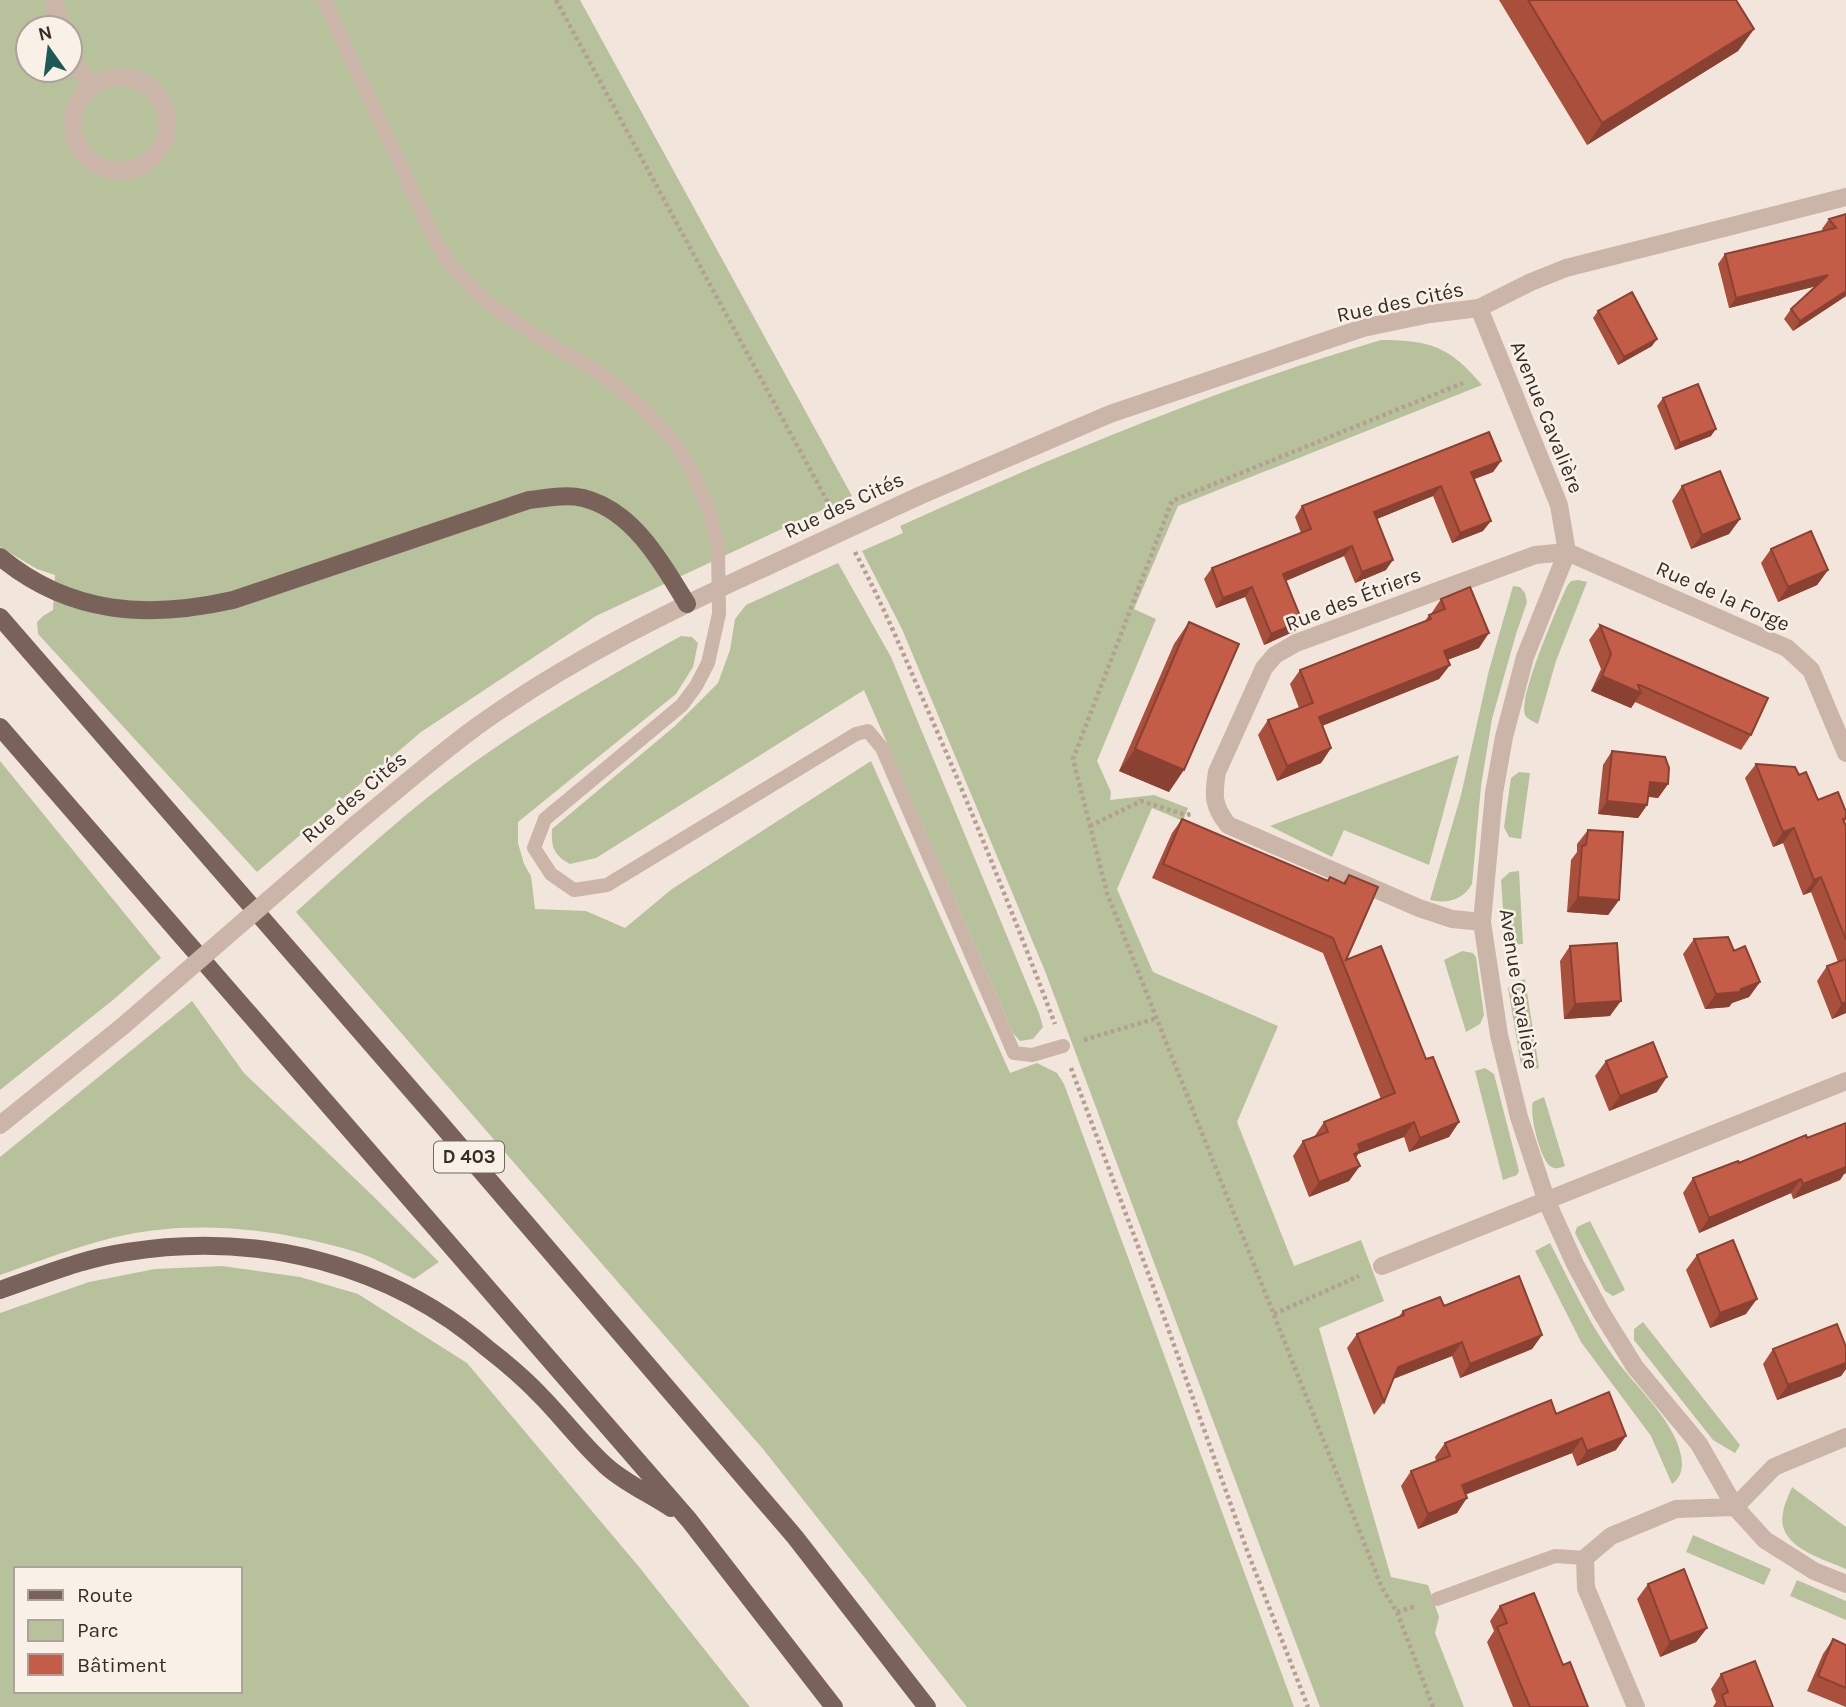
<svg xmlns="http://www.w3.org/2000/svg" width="1846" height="1707" viewBox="0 0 1846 1707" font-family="Karla,sans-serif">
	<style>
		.green { fill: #b7c19c; fill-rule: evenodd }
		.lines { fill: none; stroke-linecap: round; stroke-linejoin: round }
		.path { stroke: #b59f92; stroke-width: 4.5; stroke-dasharray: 3.5 3.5; stroke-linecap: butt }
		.service { stroke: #cab5a8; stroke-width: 14 }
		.minor { stroke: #cab5a8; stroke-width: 18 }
		.tertiary { stroke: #cab5a8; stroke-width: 18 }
		.primary { stroke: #786259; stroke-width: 18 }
		.tertiary-bridge { stroke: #cab5a8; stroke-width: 18 }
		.wall { fill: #a9503d }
		.shaded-wall { fill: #894132 }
		.building { fill: #c45d47; stroke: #894132; stroke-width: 2 }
		.labels { text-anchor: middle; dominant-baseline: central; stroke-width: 5; stroke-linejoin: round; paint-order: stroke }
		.shield { fill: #f9f0e8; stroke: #706762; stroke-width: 2 }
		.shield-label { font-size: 19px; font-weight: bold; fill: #362c28 }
		.street-label { font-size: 21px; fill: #362c28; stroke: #f9f0e8 }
	</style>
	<rect width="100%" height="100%" fill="#f2e6dc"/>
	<path class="green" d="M0,0H580L852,496L596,616L421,732L257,872L38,634L37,622L43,616L53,610L55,575L37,569L0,547ZM28,28H70V70H28Z
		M1381,340C1431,340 1450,347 1482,385L1178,506L1134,609L1156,619L1097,761L1111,792L1110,800L1154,795L1188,808L1183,821L1152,808L1117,889L1153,972L1278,1026L1237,1122L1294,1266L1361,1240L1384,1301L1319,1328L1391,1577L1428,1585L1439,1617L1435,1633L1464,1707H1320L1045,971L902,629L862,551L903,533L900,526C1057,455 1216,389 1381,340Z
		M838,563L891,657L1039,1013L1043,1027L1033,1039L1020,1041L1013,1033L864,690L596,858L570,864C554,855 551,847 552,829L675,726L718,683L730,650L735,619L746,605Z
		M1578,580L1587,582L1556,661L1538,724C1534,722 1527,719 1525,715C1518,697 1558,606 1567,586L1571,581Z
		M1513,586L1520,587L1525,593L1527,602L1516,634L1492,719L1481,786L1472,884C1463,900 1447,904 1430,900L1461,795L1489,670Z
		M681,636L692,637L698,643L693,667L676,694L518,822V843L524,864L531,876L535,909L586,911L625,928L672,889L871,761L1010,1073L1037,1063L1057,1073L1064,1084L1294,1707H967L763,1449L296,912C354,860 412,806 476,761C541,715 611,675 681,636Z
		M1459,755L1429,865L1344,830L1332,857L1270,826Z
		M0,761L161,958L113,1000L0,1090Z
		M1519,772L1530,773L1521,839L1509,837L1504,827L1511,778Z
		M1519,871L1523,944L1511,945L1505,938L1501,880L1510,872Z
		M1462,951L1473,953L1476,957L1484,1015L1480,1024L1466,1032L1444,960Z
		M1525,979L1539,1068L1527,1071L1521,1065L1508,988L1515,982Z
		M192,1001L244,1073L372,1195L439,1262L414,1279C395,1270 376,1258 356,1252C272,1227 181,1217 97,1242C64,1251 32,1264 0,1275V1157Z
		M1485,1068L1494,1074L1519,1171L1517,1175L1503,1180L1475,1071Z
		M1544,1097L1565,1166C1560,1168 1555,1170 1550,1166C1540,1158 1529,1114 1533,1102Z
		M1590,1221L1625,1290L1613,1296L1605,1291L1575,1233L1577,1227Z
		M1550,1243C1569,1280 1587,1319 1611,1353C1631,1382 1662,1408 1676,1440C1682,1454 1687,1474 1672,1484L1651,1436L1581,1342L1535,1251Z
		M222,1266L300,1277L358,1294L467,1363L640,1568L750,1707H0V1313L89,1282L155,1269ZM16,1569H240V1691H16Z
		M1643,1322L1740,1445L1735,1453L1713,1440L1634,1340V1329Z
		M1792,1487L1846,1527V1569C1822,1558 1776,1547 1783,1513C1784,1504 1789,1495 1792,1487Z
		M1693,1535L1771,1569L1764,1585L1686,1552Z
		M1797,1580L1846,1601V1620L1790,1596Z"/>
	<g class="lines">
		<path class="path" d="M556,0L832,510
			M855,552C880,599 901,648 922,697C970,805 1013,914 1055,1024
			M1090,826L1141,801L1186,815L1192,814
			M1084,1040L1157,1018
			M1071,1068L1153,1286L1248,1553L1308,1707
			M1274,1314L1359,1276
			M1397,1612L1416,1606
			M1433,1707L1397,1612L1382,1588L1107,893L1073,759L1172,501L1463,383"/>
		<path class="service" d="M324,0L434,238L451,266L485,301L530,332L598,372L637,403L673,440L694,475L711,516L718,547L719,614L708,663L696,686L682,705L545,819L534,848L551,874L574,890L607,885L856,734L868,731L882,748L1014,1053L1032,1055L1063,1046
			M1437,1599L1555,1556L1585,1558"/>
		<path class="minor" d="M53,0L62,28
			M70,51L73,60L91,87
			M73 124a47 47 0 1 1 94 0a47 47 0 1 1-94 0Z
			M1479,308L1559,505L1567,552L1525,657L1504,737L1494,793L1482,922L1499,1035L1519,1117L1547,1202L1575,1264L1601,1312L1635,1367L1699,1444L1735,1507L1765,1540L1814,1571L1846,1584
			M1567,552L1787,648L1811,670L1846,753
			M1482,922L1452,919L1419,908L1228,825C1213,806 1213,796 1217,772L1264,668L1275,655L1296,643L1535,555L1567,552
			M1382,1266L1846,1081
			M1636,1707L1586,1588L1585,1558L1611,1536L1676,1509L1735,1507L1774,1467L1846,1437"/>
		<path class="tertiary" d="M919,496L1110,414L1363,328L1430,314L1479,308L1531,282L1566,268L1846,197
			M355,825C395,792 434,758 476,727C566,662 665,613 766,567
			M0,1125L123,1026"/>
		<path class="primary" d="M0,557C70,615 148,619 233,600L529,500C546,498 566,494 583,498C633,510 663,564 687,604
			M0,617L440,1123L795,1537L927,1707
			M0,727L689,1520L834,1707
			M0,1290C41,1276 84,1258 127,1252C255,1231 389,1263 488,1349C506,1363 524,1378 540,1395C562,1417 581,1443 605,1465C623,1482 650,1494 671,1508"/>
		<path class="tertiary-bridge" d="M766,567L919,496
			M123,1026L355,825"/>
	</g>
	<path class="wall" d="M1499,0H1736L1754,29L1738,51L1587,145Z
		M1846,214V296L1793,331L1784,319L1791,309L1816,286L1729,308L1718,264L1725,254L1823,231L1822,229L1829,219Z
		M1598,311L1652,346L1618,365L1593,318Z
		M1663,398L1711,436L1675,450L1657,406Z
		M1501,461L1493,472L1474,479L1483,531L1452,543L1433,496L1377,519L1386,570L1355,583L1344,556L1286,581L1295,631L1264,645L1245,597L1216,608L1204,579L1212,568L1301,533L1295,517L1302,506Z
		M1682,486L1740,519L1729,534L1691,549L1672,501Z
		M1771,549L1828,570L1817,585L1778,602L1761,563Z
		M1441,599L1479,648L1447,660L1450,665L1439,679L1322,726L1331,748L1321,763L1277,781L1258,735L1268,720L1299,708L1290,684L1300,670L1425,621L1429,615L1431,614Z
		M1189,622L1169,792L1119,771L1174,644Z
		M1600,625L1751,735L1741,750L1635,702L1631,708L1591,691L1601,669L1589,640Z
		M1612,751L1668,784L1658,798L1648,796L1647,805L1638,818L1598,814L1603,765Z
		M1756,764L1799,775L1818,800L1846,812V820L1844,822L1846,826V1013L1832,1019L1817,981L1827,966L1838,962L1811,892L1803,895L1783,843L1773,847L1745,778Z
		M1182,819L1327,881L1330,877L1343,883L1349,875L1346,960L1426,1059L1459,1122L1449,1137L1409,1152L1404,1137L1358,1154L1356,1158L1349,1181L1309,1197L1293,1156L1303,1141L1314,1137L1324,1122L1381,1099L1323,953L1152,878L1172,833Z
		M1588,830L1619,900L1608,915L1567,912L1571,860L1577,852V844Z
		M1694,939L1734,951L1760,982L1749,997L1732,1003L1729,1007L1705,1009L1683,954Z
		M1570,946L1610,1016L1564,1019L1560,961Z
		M1606,1061L1657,1092L1609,1111L1595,1076Z
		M1846,1123V1173L1844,1174L1840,1180L1793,1199L1791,1193L1699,1233L1683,1193L1693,1178L1807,1138Z
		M1697,1255L1746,1314L1710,1328L1686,1270Z
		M1444,1306L1542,1335L1532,1349L1460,1378L1452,1356L1393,1379L1384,1402L1374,1415L1347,1348L1357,1334L1398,1318L1403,1311Z
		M1846,1347V1369L1841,1376L1777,1400L1763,1364L1773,1349Z
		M1556,1414L1616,1450L1577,1466L1572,1453L1465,1495L1457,1513L1418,1529L1401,1486L1411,1471L1436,1461L1435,1457L1445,1443Z
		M1648,1584L1707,1628L1696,1642L1660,1657L1637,1599Z
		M1500,1606L1563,1665L1588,1707H1513L1487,1642L1494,1631L1490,1621Z
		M1833,1639L1846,1645V1707L1807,1691L1823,1654Z
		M1721,1674L1773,1707H1713L1716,1702L1711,1689Z"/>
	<path class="shaded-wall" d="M1754,29L1738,51L1587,145L1602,123Z
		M1828,275L1821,285L1729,308L1736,298Z
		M1846,291V296L1793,331L1800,321Z
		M1657,339L1652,346L1618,365L1624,357Z
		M1716,429L1711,436L1675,450L1680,443Z
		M1501,461L1493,472L1464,483L1471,472Z
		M1441,486L1433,496L1367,523L1374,512Z
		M1740,519L1729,534L1691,549L1702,535Z
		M1491,521L1483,531L1452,543L1460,533Z
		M1352,546L1344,556L1276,585L1283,574Z
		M1393,560L1386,570L1355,583L1362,572Z
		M1828,570L1817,585L1778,602L1788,587Z
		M1252,587L1245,597L1216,608L1223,598Z
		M1302,621L1295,631L1264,645L1271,634Z
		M1489,633L1479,648L1434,665L1444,651Z
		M1450,665L1439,679L1309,731L1319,717Z
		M1602,676L1640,685L1636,691L1641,693L1631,708L1591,691Z
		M1331,748L1321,763L1277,781L1287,766Z
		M1135,749L1184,770L1169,792L1119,771Z
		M1650,782L1668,784L1658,798L1640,796Z
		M1607,801L1647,805L1638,818L1598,814Z
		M1794,828L1783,843L1773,847L1783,832Z
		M1821,877L1811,892L1803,895L1814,880Z
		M1578,897L1619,900L1608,915L1567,912Z
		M1760,982L1749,997L1732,1003L1729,1007L1705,1009L1716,994L1741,989Z
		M1621,1001L1610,1016L1564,1019L1575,1004Z
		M1846,1002V1013L1832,1019L1842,1004Z
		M1667,1077L1657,1092L1609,1111L1620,1096Z
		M1414,1122L1404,1137L1358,1154L1350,1166L1358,1144Z
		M1459,1122L1449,1137L1409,1152L1420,1138Z
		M1846,1165V1173L1844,1174L1840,1180L1793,1199L1803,1184Z
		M1360,1166L1349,1181L1309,1197L1319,1182Z
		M1801,1179L1791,1193L1699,1233L1709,1218Z
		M1757,1299L1746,1314L1710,1328L1720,1313Z
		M1542,1335L1532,1349L1460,1378L1470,1364Z
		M1462,1342L1452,1356L1388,1381L1398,1367Z
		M1846,1363V1369L1841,1376L1777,1400L1788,1385Z
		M1626,1436L1616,1450L1577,1466L1587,1451Z
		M1582,1438L1572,1453L1451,1500L1462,1485Z
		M1467,1498L1457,1513L1418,1529L1428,1514Z
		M1707,1628L1696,1642L1660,1657L1670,1642Z"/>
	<path class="building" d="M1528,0H1736L1754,29L1602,123Z
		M1846,214V291L1800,321L1791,309L1828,275L1736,298L1725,254L1836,228L1829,219Z
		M1632,292L1657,339L1624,357L1598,311Z
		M1698,384L1716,429L1680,443L1663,398Z
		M1489,432L1501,461L1471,472L1491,521L1460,533L1441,486L1374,512L1393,560L1362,572L1352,546L1283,574L1302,621L1271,634L1252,587L1223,598L1212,568L1311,529L1302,506Z
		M1720,471L1740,519L1702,535L1682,486Z
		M1811,531L1828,570L1788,587L1771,549Z
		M1470,587L1489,633L1444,651L1450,665L1319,717L1331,748L1287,766L1268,720L1313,703L1300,670L1431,619L1429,615L1445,609L1441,599Z
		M1189,622L1239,644L1184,770L1135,749Z
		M1600,625L1768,698L1751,735L1640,685H1638L1641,693L1602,676L1611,654Z
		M1612,751L1665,757L1669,768L1668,784L1650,782L1647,805L1607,801Z
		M1756,764L1795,767L1799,775L1806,772L1818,800L1838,792L1846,812V818L1843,819L1846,826V940L1821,877L1814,880L1794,828L1783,832Z
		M1182,819L1328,881L1330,877L1345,884L1349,875L1378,887L1346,960L1381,946L1426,1059L1433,1057L1459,1122L1420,1138L1414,1122L1358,1144L1360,1151L1354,1154L1360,1166L1319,1182L1303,1141L1328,1132L1324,1122L1395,1093L1333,938L1163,864Z
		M1588,830L1623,832L1619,900L1578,897L1582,846L1586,845Z
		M1728,937L1734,951L1745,946L1760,982L1741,989L1740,992L1716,994L1694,939Z
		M1617,943L1621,1001L1575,1004L1570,946Z
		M1846,959V1002L1842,1004L1827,966Z
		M1653,1042L1667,1077L1620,1096L1606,1061Z
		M1846,1123V1167L1803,1184L1801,1179L1709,1218L1693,1178L1738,1161L1739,1163L1806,1135L1807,1138Z
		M1733,1240L1757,1299L1720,1313L1697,1255Z
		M1519,1276L1542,1335L1470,1364L1462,1342L1398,1367L1384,1402L1357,1334L1404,1315L1403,1311L1440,1297L1444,1306Z
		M1837,1324L1846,1347V1363L1788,1385L1773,1349Z
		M1609,1392L1626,1436L1587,1451L1582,1438L1462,1485L1467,1498L1428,1514L1411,1471L1450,1456L1445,1443L1551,1400L1556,1414Z
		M1684,1569L1707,1628L1670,1642L1648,1584Z
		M1534,1593L1563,1665L1570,1662L1588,1707H1530L1497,1627L1507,1623L1500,1606Z
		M1833,1639L1846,1645V1688L1818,1676Z
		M1755,1661L1773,1707H1726L1722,1695L1728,1692L1721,1674Z"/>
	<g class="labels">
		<rect class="shield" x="434" y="1141.5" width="70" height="31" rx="5"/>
		<g class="shield-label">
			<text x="469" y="1157">D 403</text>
		</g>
		<g class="street-label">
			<text transform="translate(1400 302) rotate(-12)">Rue des Cités</text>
			<text transform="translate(1547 417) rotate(68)">Avenue Cavalière</text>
			<text transform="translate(844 505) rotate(-25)">Rue des Cités</text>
			<text transform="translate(1723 596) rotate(24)">Rue de la Forge</text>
			<text transform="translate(1353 599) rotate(-21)">Rue des Étriers</text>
			<text transform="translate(354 797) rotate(-40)">Rue des Cités</text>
			<text transform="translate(1519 989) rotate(81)">Avenue Cavalière</text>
		</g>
	</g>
	<rect x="14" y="1567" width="228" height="126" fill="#f9f0e8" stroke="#aba29b" stroke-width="2"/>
	<rect x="28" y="1590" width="35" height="10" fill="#786259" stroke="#aba29b" stroke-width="2"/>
	<text x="77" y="1602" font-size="21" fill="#362c28">Route</text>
	<rect x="28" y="1620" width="35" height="21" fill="#b7c19c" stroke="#aba29b" stroke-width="2"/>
	<text x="77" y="1637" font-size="21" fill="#362c28">Parc</text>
	<rect x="28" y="1654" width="35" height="21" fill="#c45d47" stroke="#aba29b" stroke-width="2"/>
	<text x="77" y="1672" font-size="21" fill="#362c28">Bâtiment</text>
	<g transform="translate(49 49) rotate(346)"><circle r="33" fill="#f9f0e8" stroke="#aba29b" stroke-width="2"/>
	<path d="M0-5L12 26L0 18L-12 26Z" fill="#1e5857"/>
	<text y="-10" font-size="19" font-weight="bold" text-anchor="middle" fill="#362c28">N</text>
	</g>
</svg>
